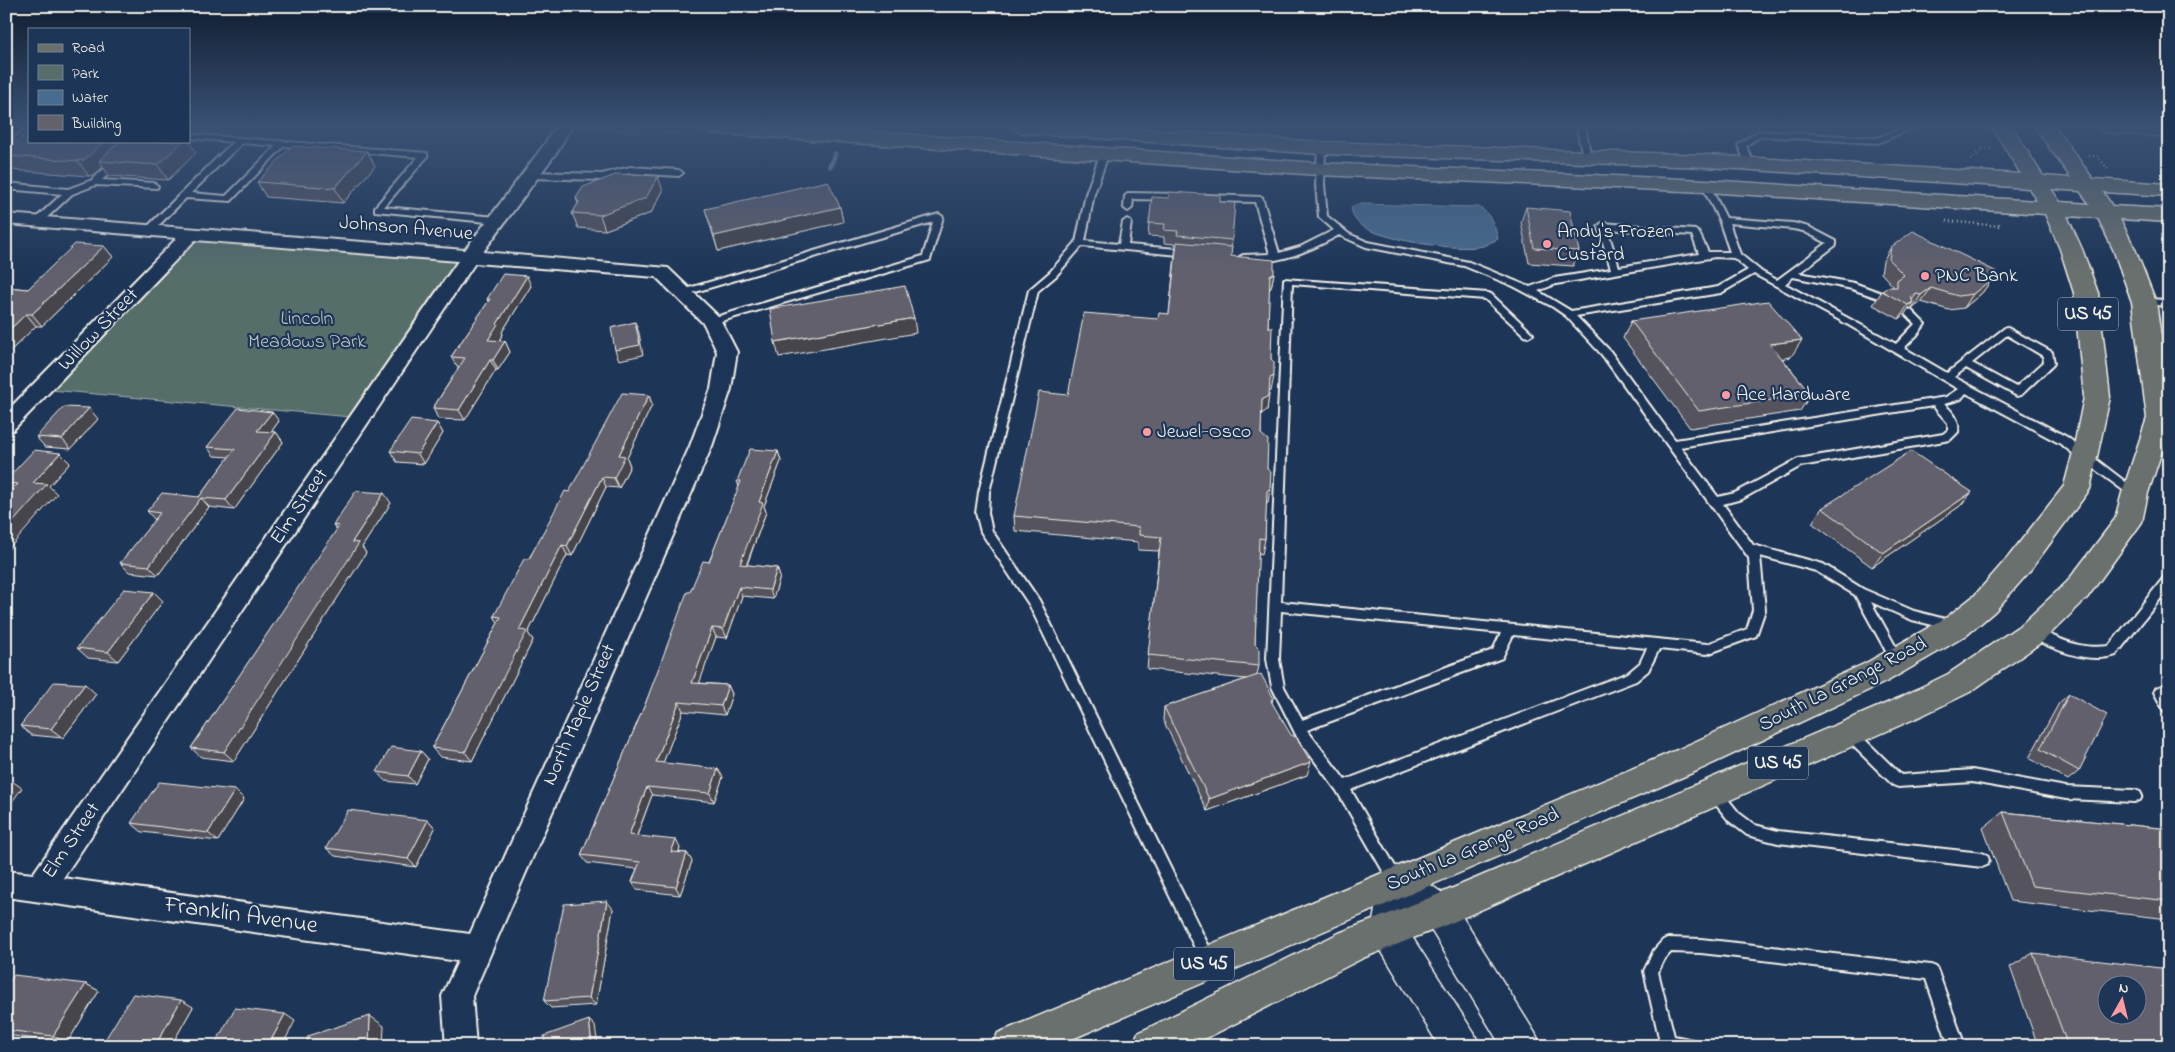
<svg xmlns="http://www.w3.org/2000/svg" width="2175" height="1052" viewBox="0 0 2175 1052" font-family="'Indie Flower',sans-serif">
	<style>
		.green { fill: #566e6a; stroke: #a5b0a9 }
		.water { fill: #486c8f; stroke: #8da1b3 }
		.lines { fill: none; stroke-linecap: round; stroke-linejoin: round }
		.stream { stroke: #8da1b3; stroke-width: 5.5 }
		.service-casing { stroke: #f4f1e8; stroke-width: 4 }
		.minor-casing { stroke: #f4f1e8; stroke-width: 4 }
		.tertiary-casing { stroke: #f4f1e8; stroke-width: 3 }
		.primary-casing { stroke: #f4f1e8; stroke-width: 3 }
		.path { stroke: #f4f1e8; stroke-width: 2.5; stroke-dasharray: 1 3; stroke-linecap: butt }
		.service { fill: #1d3557; fill-rule: evenodd }
		.minor { fill: #1d3557; fill-rule: evenodd }
		.tertiary { fill: #1d3557; fill-rule: evenodd }
		.primary { fill: #6b706d; fill-rule: evenodd }
		.wall { fill: #54535d; stroke: #f4f1e8 }
		.shaded-wall { fill: #45444c; stroke: #f4f1e8 }
		.building { fill: #62616c; stroke: #f4f1e8; fill-rule: evenodd }
		.poi-dot { fill: #ff9aa2; stroke: #1d3557; stroke-width: 2 }
		.labels { text-anchor: middle; dominant-baseline: central; stroke-width: 4.5; stroke-linejoin: round; paint-order: stroke }
		.shield { fill: #1d3557; stroke: #b4b9bc; stroke-width: 1 }
		.shield-label { font-size: 19px; font-weight: bold; fill: #f4f1e8 }
		.street-label { font-size: 20px; fill: #f4f1e8; stroke: #1d3557 }
		.poi-label { font-size: 20px; fill: #f4f1e8; stroke: #1d3557; text-anchor: start }
		.park-label { font-size: 20px; fill: #bdc3bc; stroke: #1d3557 }
		.near-street-label { font-size: 24px; fill: #f4f1e8; stroke: #1d3557 }
	</style>
	<rect width="100%" height="100%" fill="#1d3557"/>
	<filter id="ink" filterUnits="userSpaceOnUse"><feTurbulence type="fractalNoise" baseFrequency=".02" numOctaves="2"/><feDisplacementMap in="SourceGraphic" scale="10" xChannelSelector="R" yChannelSelector="G"/><feConvolveMatrix kernelMatrix="1 2 1 2 8 2 1 2 1" color-interpolation-filters="sRGB"/></filter>
	<g filter="url(#ink)">
		<path class="green" d="M197,239L464,260L351,417L51,390Z"/>
		<path class="water" d="M1359,204L1479,207C1491,214 1495,226 1498,239C1493,241 1488,244 1483,246C1460,252 1382,240 1362,226C1355,222 1352,214 1351,207Z"/>
		<g class="lines">
			<path class="stream" d="M830,166L835,154"/>
			<g class="service-casing">
				<path id="service" d="M1577,127H1585L1591,158L1590,160L1587,161L1583,158Z
					M1904,127H1916L1878,143L1760,136L1746,146L1754,164L1750,167L1746,164L1738,145L1758,131L1877,138Z
					M189,134L427,153V157L384,207L497,217L501,220L497,223L375,211V207L418,157L284,146L231,201L186,198L151,233H145V229L233,142L189,138ZM242,143L276,146L226,196L191,193Z
					M134,141H143L102,180L154,183L158,186L157,188L96,185L72,194L40,224L37,225L33,222L34,220L62,194L6,189V183L68,189L92,180Z
					M1318,146H1321L1325,148L1324,185L1327,216L1349,234L1368,242L1469,262L1530,287L1554,278L1611,269L1598,226L1602,223L1695,230L1699,233L1708,252H1730L1719,220L1702,186L1706,183L1709,184L1726,218L1793,223L1809,227L1836,241V245L1799,273L1854,283L1887,295V299H1881L1852,289L1793,277L1785,284L1896,344L1915,324L1903,312L1908,309L1911,310L1925,324L1917,335L1904,348L1947,373L2006,327L2052,352L2054,363L2053,365L2021,395L2017,396L1966,368L1954,377L2067,437L2140,493L2135,497L2131,496L2059,443L1966,393L1961,399L1944,404C1953,412 1960,420 1958,432L1950,440L1801,466L1742,499L1723,504L1753,545L1823,564L1863,589L1914,611L1957,622L1959,625L1957,628L1953,630L1912,620L1871,602L1903,660L1901,664L1897,665L1893,664L1855,595L1816,571L1760,556L1765,610L1756,636L1707,654L1659,649L1648,671L1636,681L1351,790L1403,880L1401,885L1396,887L1391,885L1337,791L1297,737L1272,687L1267,659L1284,279L1488,293L1491,294L1533,334L1528,337L1525,336L1485,299L1292,284L1281,602L1707,644L1747,629L1753,610L1749,558L1602,355L1566,316L1553,307L1513,286L1464,266L1366,247L1339,235C1310,251 1274,267 1240,260L1238,258L1243,255L1270,254L1255,202L1206,201L1202,198L1206,195L1262,197L1279,253L1300,247L1334,230L1319,217L1316,185ZM1729,223L1793,229L1803,231L1827,243L1777,280L1762,272L1740,254ZM1607,229L1692,235L1699,254L1619,267ZM1715,257L1734,258L1748,270L1718,287L1571,311L1538,291L1556,284ZM1754,274L1845,323L1958,389L1946,397L1675,440L1610,351L1576,316L1721,293ZM2007,335L2043,356L2044,362L2016,387L1972,363ZM1933,406L1948,423V430L1943,434L1798,459L1735,493L1718,497L1680,447ZM1281,611L1501,633L1493,650L1302,720L1284,687L1279,659ZM1513,635L1647,648L1640,663L1628,673L1345,780L1307,730L1502,658Z
					M1104,152L1108,155L1094,194L1085,241L1119,244L1123,222L1127,219L1131,222L1128,245L1190,250L1195,253L1190,256L1082,246L1056,276L1038,291L989,492L988,513L992,531L1039,600L1214,957L1216,962L1214,967L1209,969L1204,967L1030,606L981,532L976,513L979,492L1029,290L1050,272L1076,242L1086,194L1100,155Z
					M630,167L679,170L683,173L679,176L630,173L602,180L531,178L527,175L531,172L602,174Z
					M1129,193L1183,194L1187,197L1183,200L1133,199L1132,208L1128,211L1124,208L1125,196Z
					M939,214L943,217L930,260L715,323H709L707,321L709,319L923,256L933,222L685,295H679L677,293L679,291Z
					M2144,299L2169,300V306L2141,304V300Z
					M2169,574V588L2116,655C2092,663 2065,654 2042,643C2036,641 2029,639 2026,633L2028,629L2032,628C2062,638 2075,650 2109,646L2165,576Z
					M2169,683V714L2165,713L2154,692L2156,688Z
					M1850,728L1855,730L1901,775L1972,770L2066,787L2135,790L2140,792L2142,796L2140,800L2135,802L2066,799L1972,782L1898,787L1893,785L1845,738L1844,734L1845,730Z
					M1714,786L1719,788L1739,813L1755,825L1778,831L1982,853L1987,855L1989,860L1987,865L1982,867L1778,843L1747,835L1729,821L1709,796L1707,792L1709,788Z
					M1668,938L1701,939L1931,965L1936,967L1938,972L1965,1046H1949L1926,979L1701,953L1671,952L1664,960L1658,972L1674,1036L1698,1041L1701,1046H1661L1644,971L1654,950L1663,940Z"/>
			</g>
			<g class="minor-casing">
				<path id="minor" d="M6,127H24L12,138L6,140Z
					M555,127H571L558,150L483,252L668,268L719,317L737,352L731,389L712,446L472,996L476,1046H446L442,996L458,961L6,897V871L33,874L458,261L195,240L13,430L6,432V412L177,238L6,224V214L465,250L544,145ZM475,263L656,277L704,324L717,352L711,389L690,446L470,934L63,878Z"/>
			</g>
			<g class="tertiary-casing">
				<path id="tertiary" d="M1397,866L1409,870L1451,899L1535,1033L1541,1046H1501L1427,923L1410,911L1407,929L1474,1033L1480,1046H1439L1377,944L1371,932L1380,882L1385,870Z"/>
			</g>
			<g class="primary-casing">
				<path id="primary" d="M699,127H801L1319,163L1706,180L2037,201L2029,188L1707,167L1321,154L1023,133L1016,131L1013,127H1113L1321,142L1707,155L2021,174L1992,127H2012L2043,176L2071,178L2035,127H2055L2093,179L2169,184V196L2103,192L2112,206L2169,209V222L2120,219L2135,249L2156,302L2169,391V430L2148,493L2142,522L2087,598L2042,642L1970,692L1921,716L1451,923L1363,958L1191,1046H1132L1138,1033L1339,933L1432,897L1899,698L1948,674L2022,624L2067,582L2115,519L2122,493L2147,418L2132,302L2113,249L2098,218L2067,216L2082,249L2098,293L2110,397L2090,489L2029,572L1995,611L1967,635L1888,681L1699,770L1056,1046H992L998,1033L1677,750L1866,663L1947,617L1975,595L2009,556L2064,486L2072,456L2084,397L2074,293L2060,249L2045,214L1706,192L1319,175L709,133L702,131ZM2051,189L2080,191L2090,204L2060,202Z"/>
			</g>
			<path class="path" d="M580,128L691,135
				M2089,156H2097L2108,169
				M1971,160L1983,148L1993,149
				M1946,221L2000,226L1998,222"/>
			<use href="#service" class="service"/>
			<use href="#minor" class="minor"/>
			<use href="#tertiary" class="tertiary"/>
			<use href="#primary" class="primary"/>
		</g>
		<path class="wall" d="M1618,127H1704L1705,128L1702,133Z
			M2096,127H2169V128L2163,136H2162L2161,137L2100,133Z
			M6,150L196,153L168,180L109,176L103,167L95,174L89,176L11,170L6,164Z
			M375,166L343,203L266,197L257,182Z
			M663,191L651,213L605,230L578,228L572,213L578,204L576,198Z
			M1220,202L1232,240L1231,256L1274,273L1271,288L1269,289L1268,327L1271,359V391L1269,392L1267,410L1261,413V434L1267,469L1268,503L1266,504L1265,539L1262,554L1258,553L1255,644L1259,666L1257,675L1273,697L1272,703L1307,775L1207,811L1163,720L1164,707L1246,679L1147,669L1159,551L1138,550V542L1015,531L1014,516L1068,395L1158,319L1169,314L1176,244L1164,243V237L1148,236L1149,223Z
			M840,207L843,222L718,251L705,209Z
			M1526,207L1579,251L1573,266L1529,263L1521,222Z
			M104,246L113,257L42,326H36L6,355V287L28,289Z
			M1891,247L1997,272L1982,293L1964,308L1949,310L1921,302L1912,309L1909,308L1904,315L1899,319L1873,305L1882,291L1893,287V286L1881,273L1883,261Z
			M531,286L502,332L503,334L499,341H505L510,352L498,370H496L465,420L438,419L433,408L459,367H457L451,357L488,302L487,299Z
			M1631,321L1791,357L1782,358L1811,394L1800,411L1690,428L1623,338Z
			M649,395L652,405L627,458L630,466L619,488L606,487L572,556L567,555L528,633L533,640L472,761L440,757L432,748L498,623L494,616L569,492Z
			M98,419L71,449L45,447L36,437Z
			M279,421L271,432H276L283,442L234,510L209,507L158,575L129,572L120,563L155,520L147,511L199,497L229,457L214,456L207,447Z
			M437,423L443,433L424,464L397,462L390,451Z
			M778,451L781,461L764,506L766,512L747,565L777,568L780,577L773,599L742,596L727,638L716,637L699,683L728,685L732,694L725,715L683,711L663,763L723,777L714,802L652,795L637,836L680,848L679,852L687,853L692,861L680,895L637,890L632,882L637,869L587,863L581,855L646,702L690,592L709,562L739,487L737,481Z
			M60,453L70,463L49,486L57,494L12,490L6,485V480Z
			M1972,492L1960,506L1872,567L1812,523L1822,508Z
			M391,503L362,547L366,553L234,761L201,757L191,748L337,530L333,525Z
			M154,592L163,601L118,661L88,658L77,648Z
			M96,694L63,738L31,735L20,726Z
			M2069,694L2079,771L2068,780L2029,758L2059,703Z
			M421,751L428,759L415,784L385,781L377,772Z
			M235,790L244,799L218,841L142,832L131,823Z
			M2003,812L2169,829V919L2010,901L1983,828Z
			M428,820L435,828L416,867L335,856L326,848Z
			M613,909L596,1005L551,1008L544,1001Z
			M2033,953L2169,1046H2038L2010,967Z
			M86,984L99,991L67,1043L6,1035V987Z
			M193,1007L171,1046H108L103,1043Z"/>
		<path class="shaded-wall" d="M105,141H120L99,161L103,167L95,174L89,176L78,161Z
			M183,141H189L196,153L168,180L158,165Z
			M367,151L375,166L343,203L335,188Z
			M658,176L663,191L651,213L605,230L600,215Z
			M840,207L843,222L718,251L714,236Z
			M104,246L113,257L42,326L32,314Z
			M1997,272L1982,293L1964,308L1973,294Z
			M1274,273L1271,288L1268,290L1270,275Z
			M527,276L531,286L502,332L503,334L493,350L488,340L497,324Z
			M1931,288L1921,302L1912,309L1921,295Z
			M1916,294L1909,305L1913,302L1904,315L1899,319L1908,305L1911,297Z
			M26,314L36,326L6,355V333Z
			M914,318L916,333L779,357L775,342Z
			M635,322L639,333L643,355L619,360L615,350Z
			M1802,340L1791,357L1760,362L1770,344Z
			M505,341L510,352L498,370L493,360Z
			M490,360L496,370L465,420L459,410Z
			M1274,376L1271,391L1268,393L1270,378Z
			M649,395L652,405L627,458L630,466L619,488L614,478L619,455Z
			M1269,395L1267,410L1260,415L1262,400Z
			M89,408L98,419L71,449L62,439Z
			M272,412L279,421L265,440L257,431Z
			M437,423L443,433L424,464L418,454Z
			M276,432L283,442L234,510L226,500Z
			M778,451L781,461L764,506L766,512L743,574L740,564L759,502Z
			M60,453L70,463L49,486L57,494L6,552V530L33,483Z
			M602,477L606,487L572,556L567,546Z
			M1270,488L1268,503L1264,506L1267,491Z
			M1972,492L1960,506L1872,567L1883,553Z
			M384,493L391,503L362,547L366,553L234,761L224,752L352,542Z
			M201,498L209,507L158,575L149,566Z
			M562,545L567,555L528,633L533,640L472,761L465,752L519,630Z
			M777,568L780,577L773,599L770,590Z
			M739,587L742,596L727,638L723,629Z
			M154,592L163,601L118,661L108,652Z
			M712,628L716,637L696,692L692,683Z
			M85,684L96,694L63,738L51,729Z
			M728,685L732,694L725,715L721,706Z
			M679,702L683,711L660,771L656,762Z
			M421,751L428,759L415,784L408,776Z
			M1311,762L1307,775L1207,811L1209,799Z
			M718,769L723,777L714,802L710,793Z
			M6,777L22,788L6,810Z
			M647,787L652,795L634,843L629,835Z
			M235,790L244,799L218,841L208,833Z
			M428,820L435,828L416,867L408,859Z
			M676,840L680,848L676,860L671,852Z
			M687,853L692,861L680,895L676,887Z
			M607,901L613,909L596,1005L589,998Z
			M86,984L99,991L67,1043L53,1036Z
			M181,1000L193,1007L171,1046H155Z
			M285,1014L295,1021L282,1046H268Z
			M370,1016L384,1026L383,1046H369Z
			M589,1020L595,1026L598,1046H592Z"/>
		<path class="building" d="M29,131V141H105L84,160L78,161L6,156V150Z
			M120,141H183L158,165L99,161Z
			M292,146L367,151L335,188L257,182Z
			M618,174L658,176L646,198L600,215L572,213L579,202L576,198L583,187Z
			M828,181L840,207L714,236L705,209Z
			M1169,192L1220,195V202L1235,203L1232,240L1177,235L1178,231L1164,230L1165,224L1149,223L1152,197L1169,198Z
			M1526,207L1570,211L1579,251L1534,248Z
			M1913,231L1997,272L1990,278L1992,279L1973,294L1958,296L1931,288L1921,295L1916,294L1911,297L1913,302L1908,305L1882,291L1888,287H1897V280L1904,275L1889,260L1891,247Z
			M1177,242L1232,247L1231,256L1274,260V273L1270,275L1268,327H1272L1271,359L1274,362V376L1270,378L1269,395L1262,400L1261,434L1268,440L1267,469L1271,472L1270,488L1267,491L1265,539L1259,538L1255,644L1259,648V666L1148,655L1161,537L1139,535V527L1014,516L1039,392L1068,395L1084,313L1158,319L1159,313L1169,314Z
			M75,244L104,246L32,314H26L6,333V287L28,289Z
			M503,274L527,276L497,324H498L488,340L505,341L493,360H490L459,410L433,408L465,358L451,357L490,299H487Z
			M905,286L914,318L775,342L770,309Z
			M1768,301L1802,340L1770,344L1811,394L1699,411L1631,321Z
			M635,322L640,345L615,350L611,328Z
			M622,393L649,395L619,455L625,456L614,478L602,477L567,546L562,545L519,630L527,631L465,752L432,748L501,617L494,616L524,559H529L565,491L569,492Z
			M64,407L89,408L62,439L36,437Z
			M238,408L272,412L257,431L276,432L226,500L201,498L149,566L120,563L160,513L147,511L162,493L199,497L235,449L207,447Z
			M411,420L437,423L418,454L390,451Z
			M750,449L778,451L759,502L763,503L740,564L777,568L770,590L739,587L723,629L712,628L692,683L728,685L721,706L679,702L656,762L718,769L710,793L647,787L629,835L676,840L671,852L687,853L676,887L632,882L640,862L581,855L646,702L687,592H690L703,561L709,562L741,481H737Z
			M34,450L60,453L33,483L47,484L6,530V496L18,484L6,483V480Z
			M1911,451L1972,492L1883,553L1822,508Z
			M356,491L384,493L352,542L359,543L224,752L191,748L339,526L333,525Z
			M124,589L154,592L108,652L77,648Z
			M1261,674L1273,697L1271,701L1291,735L1296,737L1311,762L1209,799L1164,707Z
			M54,682L85,684L51,729L20,726Z
			M2069,694L2107,715L2079,771L2040,749Z
			M391,747L421,751L408,776L377,772Z
			M159,782L235,790L208,833L131,823Z
			M348,810L428,820L408,859L326,848Z
			M2003,812L2169,829V901L2032,886Z
			M607,901L589,998L544,1001L564,904Z
			M2033,953L2169,969V1046H2068ZM2108,984H2138V1014H2108Z
			M14,975L86,984L53,1036L6,1030V987Z
			M133,994L181,1000L155,1046H123L103,1043Z
			M235,1008L285,1014L268,1046H214Z
			M370,1016L369,1046H307L308,1036Z
			M589,1020L592,1046H545L544,1036Z"/>
	</g>
	<linearGradient id="sky" x2="0" y2="1"><stop stop-color="#101d30"/><stop offset="0.46" stop-color="#3a5174"/><stop offset="1" stop-color="#3a5174" stop-opacity="0"/></linearGradient>
	<rect width="2175" height="275" fill="url(#sky)"/>
	<g class="poi-dot">
		<circle cx="1547" cy="244" r="5"/>
		<circle cx="1925" cy="276" r="5"/>
		<circle cx="1726" cy="395" r="5"/>
		<circle cx="1147" cy="432" r="5"/>
	</g>
	<g class="labels">
		<g class="shield">
			<rect x="2058" y="297.5" width="60" height="33" rx="4"/>
			<rect x="1748" y="746.5" width="60" height="33" rx="4"/>
			<rect x="1174" y="947.5" width="60" height="33" rx="4"/>
		</g>
		<g class="shield-label">
			<text x="2088" y="314">US 45</text>
			<text x="1778" y="763">US 45</text>
			<text x="1204" y="964">US 45</text>
		</g>
		<g class="street-label">
			<text transform="translate(406 229) rotate(5)">Johnson Avenue</text>
			<text transform="translate(99 330) rotate(-46)">Willow Street</text>
			<text transform="translate(300 507) rotate(-56)">Elm Street</text>
			<text transform="translate(1843 685) rotate(-27)">South La Grange Road</text>
			<text transform="translate(580 715) rotate(-66)">North Maple Street</text>
			<text transform="translate(72 841) rotate(-56)">Elm Street</text>
			<text transform="translate(1473 850) rotate(-23)">South La Grange Road</text>
		</g>
		<g class="poi-label">
			<text x="1557" y="232">Andy's Frozen<tspan x="1557" dy="23">Custard</tspan></text>
			<text x="1935" y="276">PNC Bank</text>
			<text x="1736" y="395">Ace Hardware</text>
			<text x="1157" y="432">Jewel-Osco</text>
		</g>
		<g class="park-label">
			<text x="307" y="319">Lincoln<tspan x="307" dy="23">Meadows Park</tspan></text>
		</g>
		<g class="near-street-label">
			<text transform="translate(241 916) rotate(8)">Franklin Avenue</text>
		</g>
	</g>
	<rect width="2175" height="1052" fill="none" stroke="#1d3557" stroke-width="25"/>
	<rect x="12" y="12" width="2150" height="1027" fill="none" stroke="#f4f1e8" stroke-width="2" filter="url(#ink)"/>
	<rect x="28" y="28" width="162" height="115" fill="#1d3557" stroke="#738091"/>
	<rect x="38" y="44" width="25" height="8" fill="#6b706d" stroke="#738091"/>
	<text x="72" y="52" font-size="15" fill="#f4f1e8">Road</text>
	<rect x="38" y="65" width="25" height="15" fill="#566e6a" stroke="#738091"/>
	<text x="72" y="78" font-size="15" fill="#f4f1e8">Park</text>
	<rect x="38" y="90" width="25" height="15" fill="#486c8f" stroke="#738091"/>
	<text x="72" y="102" font-size="15" fill="#f4f1e8">Water</text>
	<rect x="38" y="115" width="25" height="15" fill="#62616c" stroke="#738091"/>
	<text x="72" y="128" font-size="15" fill="#f4f1e8">Building</text>
	<g transform="translate(2122 1000) rotate(8)"><circle r="24" fill="#1d3557" stroke="#738091"/>
	<path d="M0-4L9 19L0 12L-9 19Z" fill="#ff9aa2"/>
	<text y="-8" font-size="14" font-weight="bold" text-anchor="middle" fill="#f4f1e8">N</text>
	</g>
</svg>
